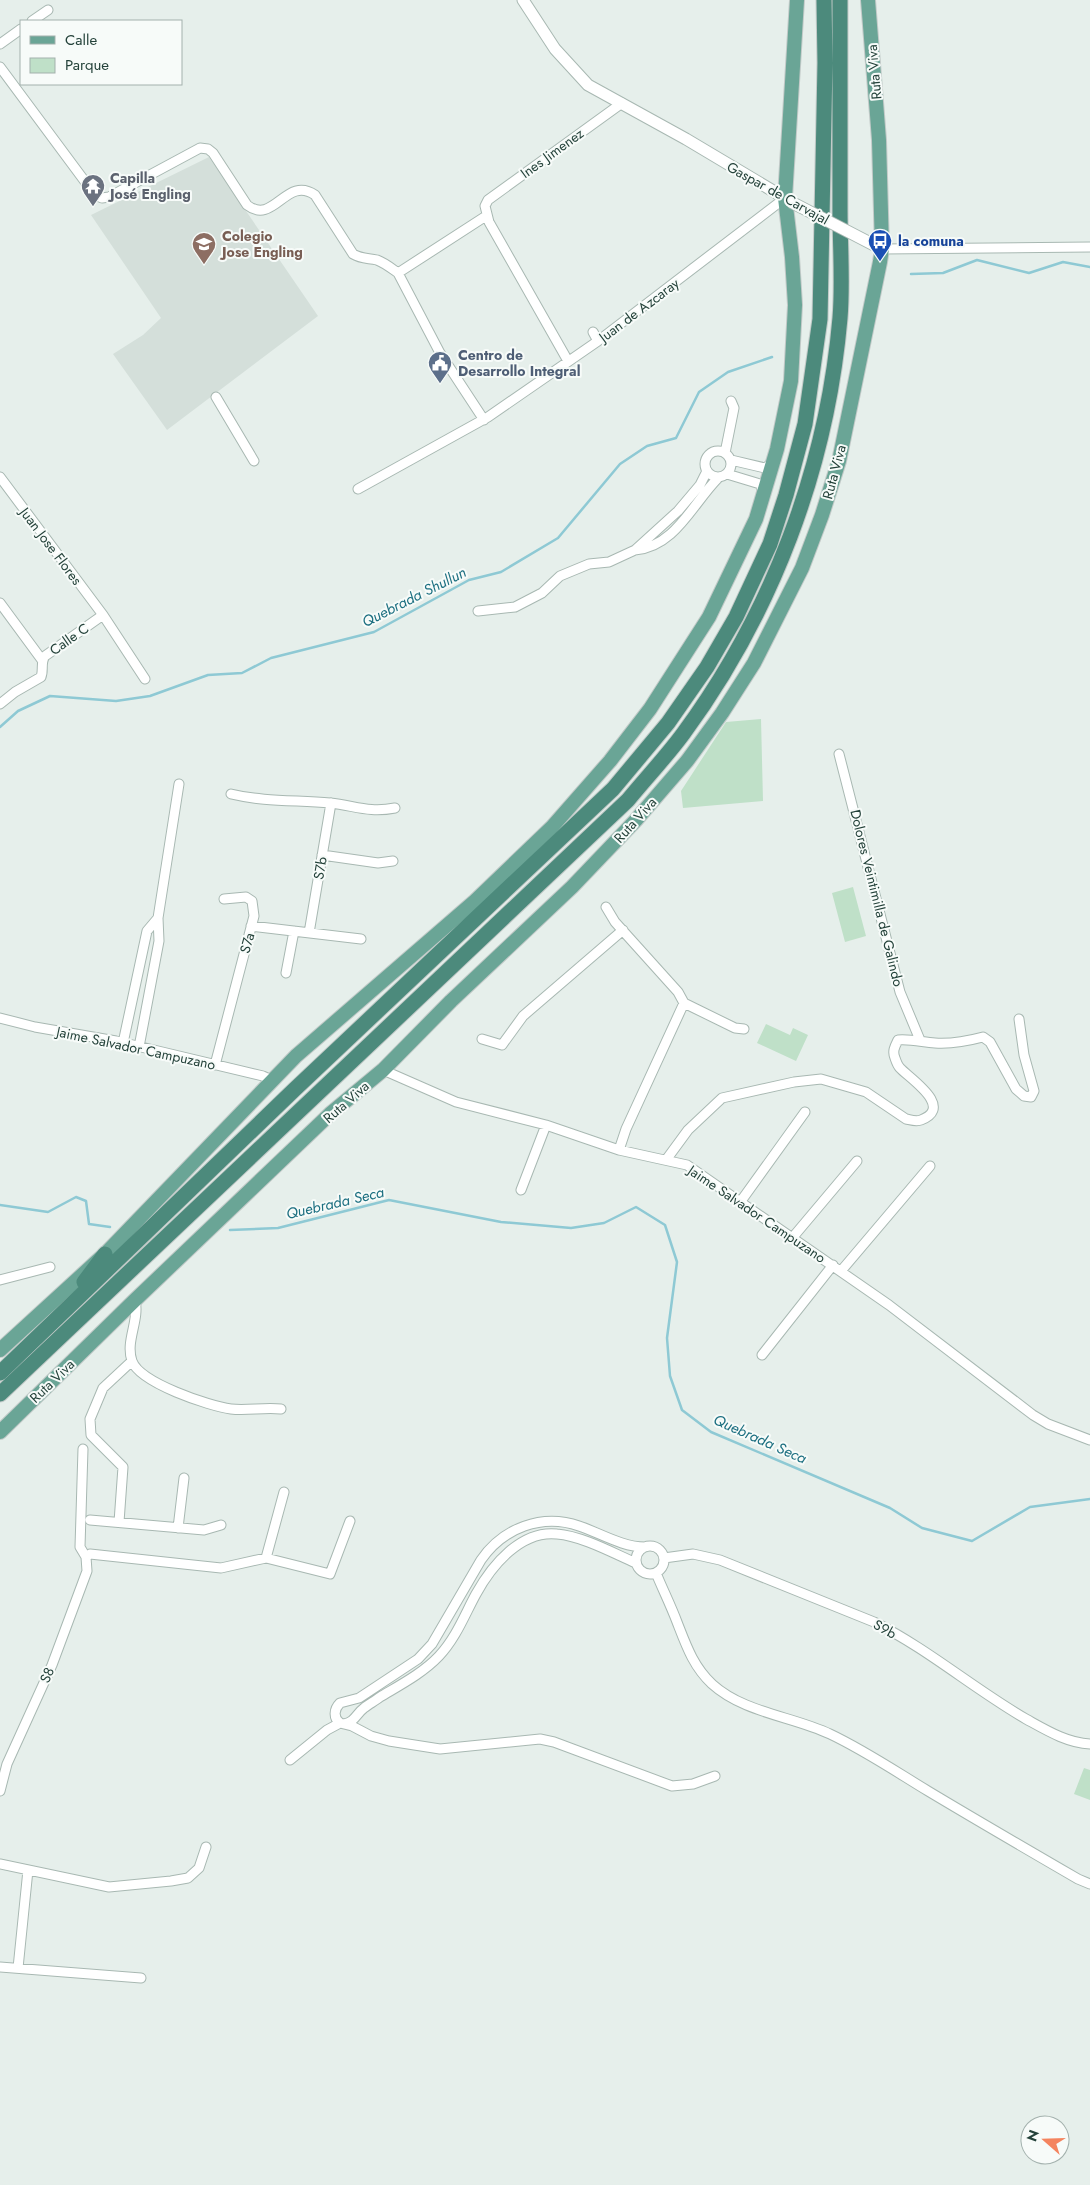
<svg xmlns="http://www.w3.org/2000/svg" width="1090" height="2185" viewBox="0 0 1090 2185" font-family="Jost,sans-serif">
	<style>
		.built { fill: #d4dfda }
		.green { fill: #bfe0c8 }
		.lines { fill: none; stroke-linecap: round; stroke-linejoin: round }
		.stream { stroke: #8ec9d4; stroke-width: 2.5 }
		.minor-casing { stroke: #a8b8b2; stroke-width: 11 }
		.tertiary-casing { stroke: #a8b8b2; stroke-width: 13 }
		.primary-casing { stroke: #c2cac8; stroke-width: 16 }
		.trunk-casing { stroke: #c2cac8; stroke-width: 17 }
		.minor { stroke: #fff; stroke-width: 9 }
		.tertiary { stroke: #fff; stroke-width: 11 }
		.primary { stroke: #6aa596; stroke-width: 14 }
		.trunk { stroke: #4c8a7c; stroke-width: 15 }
		.tertiary-bridge-casing { stroke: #a8b8b2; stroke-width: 13; stroke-linecap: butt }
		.tertiary-bridge { stroke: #fff; stroke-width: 11 }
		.labels { text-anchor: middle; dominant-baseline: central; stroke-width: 4; stroke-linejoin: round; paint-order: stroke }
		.street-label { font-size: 14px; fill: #24423a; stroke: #f7fbf9 }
		.worship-label { font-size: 14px; font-weight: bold; fill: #5b616d; stroke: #f7fbf9; text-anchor: start }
		.education-label { font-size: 14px; font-weight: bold; fill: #785e54; stroke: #f7fbf9; text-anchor: start }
		.transit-label { font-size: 14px; font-weight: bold; fill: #164399; stroke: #f7fbf9; text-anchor: start }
		.service-label { font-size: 14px; font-weight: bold; fill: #4e5e75; stroke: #f7fbf9; text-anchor: start }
		.water-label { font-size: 15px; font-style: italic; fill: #1c6f80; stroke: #f7fbf9 }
	</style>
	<rect width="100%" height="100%" fill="#e6efeb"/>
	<path class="built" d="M209,157L318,316L167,430L113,354L143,335L161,318L91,215Z"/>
	<path class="green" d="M761,719L763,801L683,808L681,791L726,722Z
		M853,887L866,936L845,942L832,893Z
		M766,1024L790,1035L793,1028L808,1035L796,1061L757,1043Z
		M1084,1768L1090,1770V1800L1074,1794Z"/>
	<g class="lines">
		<path class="stream" d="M911,274L943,273L977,260L1029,273L1063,262L1090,267
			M0,727L18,711L50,696L116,701L150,696L208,675L242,673L271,658L374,632L469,580L501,572L558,538L620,464L647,446L676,438L699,392L728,372L772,357
			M0,1205L48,1212L76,1197L86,1201L89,1224L110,1227
			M230,1230L278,1228L389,1200L501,1222L571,1228L604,1223L636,1207L665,1225L677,1262L667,1338L670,1376L682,1410L711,1432L890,1508L922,1528L972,1541L1030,1507L1090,1499"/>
		<g class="minor-casing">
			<path id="minor" d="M32,21L48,10
				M0,44L21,29
				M0,67L95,195L102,198L109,197L200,148L208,149L213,153L247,205C274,226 286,175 315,195L353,254C361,259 368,258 377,260C385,263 391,268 398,273L440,353L484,420
				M882,249L1090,247
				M398,273L486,216
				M593,332L598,341
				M568,361L489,222L485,206L488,200L622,103
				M216,397L254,461
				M705 464a13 13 0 1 1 26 0a13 13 0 1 1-26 0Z
				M725,453L734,408L731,401
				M731,460L765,468L773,462
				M727,474L760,484L764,493
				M0,477L103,615L145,679
				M358,489L488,417L598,341L785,198
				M635,550C675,547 693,503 718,478
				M0,603L42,660
				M478,611L515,607L542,593L560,576L589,564L609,562L635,550L678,511L700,485L707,471
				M0,704L15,692L41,677C44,670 40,663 45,656L103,615
				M839,754L900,992L920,1040
				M231,794C264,802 297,800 330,803C356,806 369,813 395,808
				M322,855L378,863L393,861
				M606,907L615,922L678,992L684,1003L735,1028L744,1029
				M251,926L361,939
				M309,933L331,803
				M286,973L294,931
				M0,1018L35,1027L116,1041L263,1076L272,1080
				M482,1039L502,1045L523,1016L623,930
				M123,1043L147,931L158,918
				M139,1047L159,941L158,918L179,784
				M215,1065L254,916L252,901L246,897L224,899
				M383,1070L456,1102L546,1125L619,1150L687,1165L889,1305L1033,1415L1048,1424L1090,1440
				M619,1150L626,1129L684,1003
				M666,1160L688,1130L722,1098L794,1082L821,1079L866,1092L906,1119C911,1120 916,1122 921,1120C955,1107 909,1078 900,1068C898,1066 896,1061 895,1058C892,1051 895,1046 898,1040C911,1039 922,1042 935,1043C950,1044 968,1041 983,1037L990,1042L1016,1089L1024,1096L1031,1097L1034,1091L1024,1055L1019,1019
				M521,1190L546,1125
				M741,1201L805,1112
				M793,1237L857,1161
				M841,1271L930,1166
				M0,1280L50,1267
				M135,1300C140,1320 125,1341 132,1361C140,1383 209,1406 231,1409C247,1411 264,1407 281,1409
				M762,1355L833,1265
				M90,1520L204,1530L221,1525
				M119,1522L123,1467L91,1435L90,1419L103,1388L132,1361
				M178,1528L184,1478
				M636 1560a14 14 0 1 1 28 0a14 14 0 1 1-28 0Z
				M86,1557L90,1554L221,1568L266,1558L330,1574L350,1521
				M266,1558L284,1492
				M664,1558L693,1554L720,1560L874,1622C928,1649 974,1689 1026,1719C1046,1730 1067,1743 1090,1744
				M656,1573C663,1590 671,1606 677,1622C686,1645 693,1666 712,1684C744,1713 792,1716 830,1734C864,1750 895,1771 928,1791C978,1821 1028,1850 1078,1879L1090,1884
				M340,1723C333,1718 334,1709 340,1703L359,1698L418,1659L432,1644L481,1560C503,1528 542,1513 579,1526C600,1533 622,1547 645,1547
				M344,1724C355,1722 356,1714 364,1708C369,1704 375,1701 380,1697C400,1685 423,1673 439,1656C456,1638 465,1614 476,1594C492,1565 521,1530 557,1534C582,1536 613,1553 636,1563
				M290,1760L327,1730L340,1723L352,1726L371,1736L389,1741L440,1749L540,1739L554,1742L672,1786L693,1784L715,1776
				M0,1791L7,1764L52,1665L87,1571L86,1557L80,1547L83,1449
				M0,1864L109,1887L171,1881L188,1878L199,1868L206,1847
				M0,1967L141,1978
				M18,1968L28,1870"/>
		</g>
		<g class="tertiary-casing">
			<path id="tertiary" d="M523,0L555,49L588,85L686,139L790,201"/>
		</g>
		<g class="primary-casing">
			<path id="primary" d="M0,1350L105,1254L296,1056L475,901L552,827L610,761L650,709L709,617L756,519L777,449L791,381L795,305L792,257L785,198L797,0
				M0,1432L135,1300L330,1114L383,1070L451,1001L572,887L636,820L687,761L722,713L754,663L802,568L822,515L839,461L880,262L882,249L879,140L868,0"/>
		</g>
		<g class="trunk-casing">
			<path id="trunk" d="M84,1282L105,1254
				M0,1373L295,1089L613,789L668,723L707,667L736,617L770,544L786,495L805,424L820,319L825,63L824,0
				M0,1394L628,800C646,778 666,757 683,734C772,613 827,468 840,318C843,283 840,246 840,210C840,140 840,70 840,0"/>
		</g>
		<use href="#minor" class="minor"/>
		<use href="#tertiary" class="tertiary"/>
		<use href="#primary" class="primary"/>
		<use href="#trunk" class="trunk"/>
		<g class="tertiary-bridge-casing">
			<path id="tertiary-bridge" d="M791,202L874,245"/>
		</g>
		<use href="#tertiary-bridge" class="tertiary-bridge"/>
	</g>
	<defs>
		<g id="temple-pin" transform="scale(1.25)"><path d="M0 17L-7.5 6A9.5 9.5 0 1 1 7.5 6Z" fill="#6b7280" stroke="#f7fbf9"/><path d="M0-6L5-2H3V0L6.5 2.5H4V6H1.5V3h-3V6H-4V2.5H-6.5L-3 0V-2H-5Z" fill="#fff"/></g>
		<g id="bus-pin" transform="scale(1.25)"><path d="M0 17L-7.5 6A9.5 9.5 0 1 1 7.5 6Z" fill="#1a4fb4" stroke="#f7fbf9"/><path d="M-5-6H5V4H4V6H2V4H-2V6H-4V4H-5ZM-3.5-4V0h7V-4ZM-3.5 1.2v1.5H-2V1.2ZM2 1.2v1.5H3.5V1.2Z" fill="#fff"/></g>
		<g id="school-pin" transform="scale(1.25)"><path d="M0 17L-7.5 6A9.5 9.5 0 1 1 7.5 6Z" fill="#8d6e63" stroke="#f7fbf9"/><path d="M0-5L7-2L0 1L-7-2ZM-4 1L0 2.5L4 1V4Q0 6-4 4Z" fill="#fff"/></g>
		<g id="civic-pin" transform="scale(1.25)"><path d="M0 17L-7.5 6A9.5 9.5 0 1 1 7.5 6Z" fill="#5c6f8a" stroke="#f7fbf9"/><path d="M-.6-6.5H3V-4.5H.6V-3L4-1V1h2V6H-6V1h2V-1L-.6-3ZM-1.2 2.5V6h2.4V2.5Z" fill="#fff"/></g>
	</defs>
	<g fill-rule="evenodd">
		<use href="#temple-pin" x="93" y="186"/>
		<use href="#bus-pin" x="880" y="241"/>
		<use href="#school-pin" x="204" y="244"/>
		<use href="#civic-pin" x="440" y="363"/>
	</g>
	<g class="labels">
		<g class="street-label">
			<text transform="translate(874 72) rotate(-95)">Ruta Viva</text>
			<text transform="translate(552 153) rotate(-36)">Ines Jimenez</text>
			<text transform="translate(778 193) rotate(29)">Gaspar de Carvajal</text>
			<text transform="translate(639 310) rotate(-37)">Juan de Azcaray</text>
			<text transform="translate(834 472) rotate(-75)">Ruta Viva</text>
			<text transform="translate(51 546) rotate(53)">Juan Jose Flores</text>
			<text transform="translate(69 639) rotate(-35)">Calle C</text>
			<text transform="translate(635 820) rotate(-48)">Ruta Viva</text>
			<text transform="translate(320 868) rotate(-80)">S7b</text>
			<text transform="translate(877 898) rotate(76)">Dolores Veintimilla de Galindo</text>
			<text transform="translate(247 943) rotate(-74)">S7a</text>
			<text transform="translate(136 1048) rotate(12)">Jaime Salvador Campuzano</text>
			<text transform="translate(346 1102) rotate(-41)">Ruta Viva</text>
			<text transform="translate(757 1214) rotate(34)">Jaime Salvador Campuzano</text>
			<text transform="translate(52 1381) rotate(-44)">Ruta Viva</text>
			<text transform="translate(885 1629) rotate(29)">S9b</text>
			<text transform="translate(47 1675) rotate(-67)">S8</text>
		</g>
		<g class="worship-label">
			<text x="110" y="178">Capilla<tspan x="110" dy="16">José Engling</tspan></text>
		</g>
		<g class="education-label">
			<text x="222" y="236">Colegio<tspan x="222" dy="16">Jose Engling</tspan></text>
		</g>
		<g class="transit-label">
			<text x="898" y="241">la comuna</text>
		</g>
		<g class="service-label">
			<text x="458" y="355">Centro de<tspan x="458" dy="16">Desarrollo Integral</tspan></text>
		</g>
		<g class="water-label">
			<text transform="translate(414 597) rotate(-27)">Quebrada Shullun</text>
			<text transform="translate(335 1203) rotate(-13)">Quebrada Seca</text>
			<text transform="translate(760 1439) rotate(24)">Quebrada Seca</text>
		</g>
	</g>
	<rect x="20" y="20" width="162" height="65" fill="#f7fbf9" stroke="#a3b1ad"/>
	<rect x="30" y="36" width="25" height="8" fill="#6aa596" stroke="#a3b1ad"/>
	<text x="65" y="45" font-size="15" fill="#24423a">Calle</text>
	<rect x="30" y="58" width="25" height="15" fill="#bfe0c8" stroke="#a3b1ad"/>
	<text x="65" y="70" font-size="15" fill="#24423a">Parque</text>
	<g transform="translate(1045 2140) rotate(290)"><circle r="24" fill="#f7fbf9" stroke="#a3b1ad"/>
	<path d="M0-4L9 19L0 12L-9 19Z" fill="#f4845f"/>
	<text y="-8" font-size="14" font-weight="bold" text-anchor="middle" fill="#24423a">N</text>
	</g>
</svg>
